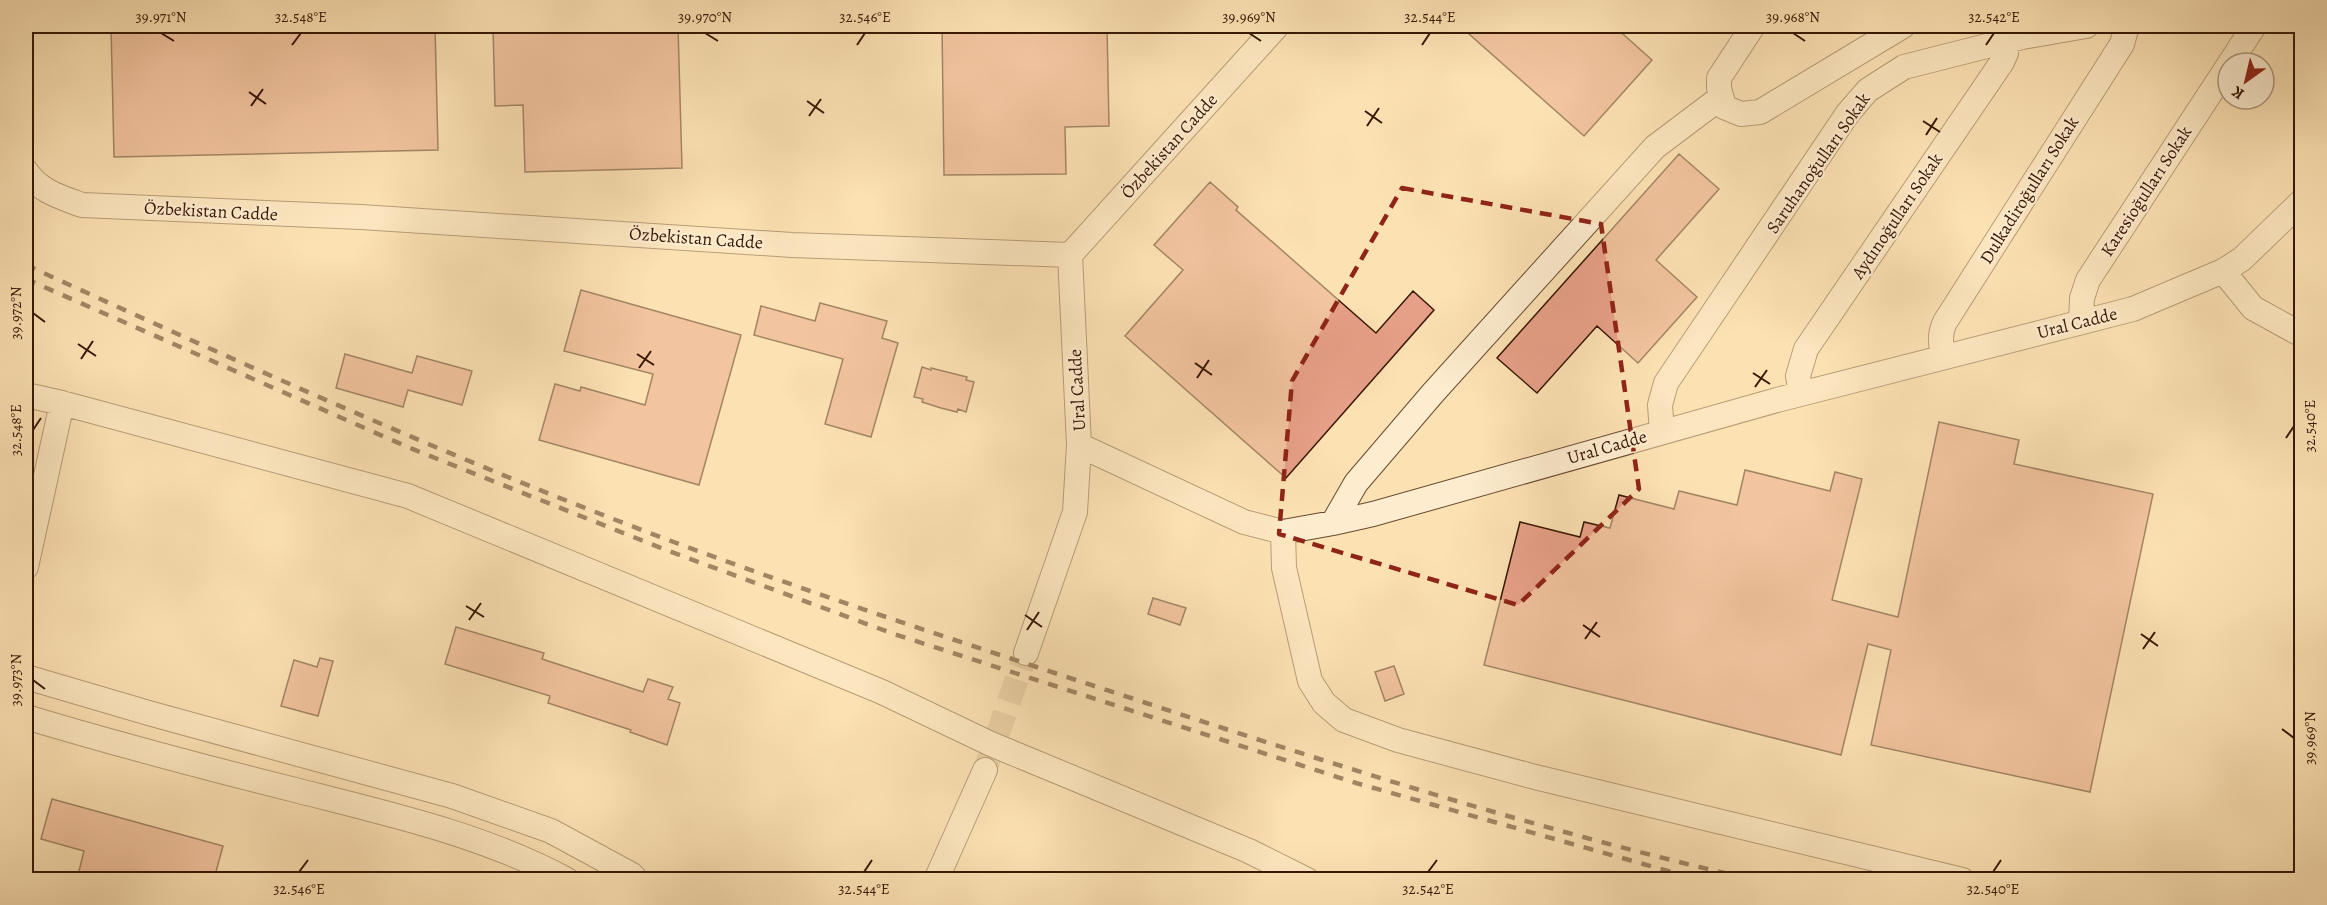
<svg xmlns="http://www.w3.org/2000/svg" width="2327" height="905" viewBox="0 0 2327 905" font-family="Alegreya,serif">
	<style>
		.building { fill: #e7a088; stroke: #371705; stroke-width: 1.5 }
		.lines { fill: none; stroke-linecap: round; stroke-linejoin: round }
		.minor-tunnel { stroke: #d5b990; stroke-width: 24; stroke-dasharray: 24 12; stroke-linecap: butt }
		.minor-casing { stroke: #684a30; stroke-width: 26 }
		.minor { stroke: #fdecce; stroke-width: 24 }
		.rail { stroke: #371705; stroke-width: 4.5; stroke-dasharray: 10 10; stroke-linecap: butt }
		.marked { fill: none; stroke: #8f2418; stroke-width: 4.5; stroke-dasharray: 12 8; stroke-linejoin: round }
		.ticks { fill: none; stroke: #371705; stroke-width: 2 }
		.labels { text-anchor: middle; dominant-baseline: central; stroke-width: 4.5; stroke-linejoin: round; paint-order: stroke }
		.street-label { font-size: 18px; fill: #371705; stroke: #fdecce }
		.neatline { fill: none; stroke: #371705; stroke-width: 2 }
		.ticks-label { font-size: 15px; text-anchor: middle; fill: #371705 }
	</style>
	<rect width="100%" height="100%" fill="#fce1b3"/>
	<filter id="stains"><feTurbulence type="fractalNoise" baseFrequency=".00333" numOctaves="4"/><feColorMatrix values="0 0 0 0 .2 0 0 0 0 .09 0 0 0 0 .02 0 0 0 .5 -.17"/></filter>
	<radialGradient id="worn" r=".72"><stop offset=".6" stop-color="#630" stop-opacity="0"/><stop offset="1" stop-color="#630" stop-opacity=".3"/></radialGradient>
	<path class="building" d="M111,26H435L438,150L114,157Z
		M493,26H678L682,168L525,172L523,105L495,106Z
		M942,26H1107L1109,126L1065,127L1066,174L944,175Z
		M1460,26H1614L1652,60L1584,136Z
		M1679,154L1719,189L1656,260L1697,297L1638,363L1597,326L1537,393L1497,358Z
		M1210,182L1238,207L1236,210L1376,333L1413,291L1434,310L1286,478L1125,336L1183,270L1154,245Z
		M581,290L741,335L699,485L539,440L555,384L580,391L581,387L645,405L653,374L564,351Z
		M820,303L887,321L882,338L898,343L871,437L825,424L843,359L754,335L761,306L815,321Z
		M345,354L412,373L417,356L472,371L462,405L408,390L403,407L336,388Z
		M922,367L931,370V368L967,377L966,380L974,382L966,412L958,409L957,412L941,408L922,402L923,399L914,397Z
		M1939,422L2019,440L2014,464L2153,494L2090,792L1871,745L1891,650L1868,644L1841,755L1484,665L1520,522L1580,537L1584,522L1610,528L1619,495L1674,509L1679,491L1737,505L1745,470L1830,491L1835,472L1862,479L1832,600L1898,617Z
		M1153,598L1186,608L1180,625L1148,614Z
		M456,627L544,653L542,659L643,692L648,679L673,687L668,699L680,703L667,745L630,732L631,730L548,703L550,696L445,664Z
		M320,658L333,661L318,716L281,706L294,660L317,667Z
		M1394,666L1404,694L1385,701L1375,672Z
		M52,799L223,846L214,879H77L84,851L41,839Z"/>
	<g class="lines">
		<path class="minor-tunnel" d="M985,770L1026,653"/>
		<g class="minor-casing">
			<path id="minor" d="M1753,26L1719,78V88L1724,107L1741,114L1760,112L1903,26
				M2230,63L2254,26
				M26,171C39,191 60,197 82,205L361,217L792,245L1070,255L1277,26
				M1070,255L1079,445L1244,522L1283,532L1333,523L1373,514L1777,400L2133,309L2223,271L2242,259L2302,201
				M2223,271L2253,308L2302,335
				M2081,322L2082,298L2088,280L2228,66
				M1944,357C1940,345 1939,334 1945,322L2122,44L2127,26
				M1801,394L1798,376L1806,349L2002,62L2006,53L2005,41
				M26,395L62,403L408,496L882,692L991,744L1249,851L1307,880
				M1662,432L1660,405L1666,383L1848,113L1868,90L1904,67L2022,37L2086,26
				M1333,523L1356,483L1433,393L1655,147L1720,98
				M1283,532L1284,568L1310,681L1324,703L1344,720L1398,740L1535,777L1962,880
				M26,567L62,403
				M1026,653L1075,512L1079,445
				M26,677L152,714L452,796L551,831L632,875L636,880
				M26,717C116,744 207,768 299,791C389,814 484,835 567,880
				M936,880L985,770"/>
		</g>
		<use href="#minor" class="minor"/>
		<path class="rail" d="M26,265C238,362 452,459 671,541C827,599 985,650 1143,702C1344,768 1548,833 1755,880
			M26,279L410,448L666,550L894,634L1356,783L1700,880"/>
	</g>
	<path d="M0 0H2327V905H0ZM1402,188L1601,224L1639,489L1518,605L1279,534L1292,381Z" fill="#fce1b3" fill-opacity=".55" fill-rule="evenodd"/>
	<path class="marked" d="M1402,188L1601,224L1639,489L1518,605L1279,534L1292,381Z"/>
	<path class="ticks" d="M161,33L174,41M705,33L718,41M1249,33L1261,41M1793,33L1805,41M292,45L301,33M857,45L865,33M1422,45L1430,33M1986,45L1994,33M249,92L266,104M807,101L824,113M251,106L263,89M1365,111L1382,123M809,116L821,99M1923,121L1940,132M1367,126L1379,108M1926,135L1937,118M33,313L45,322M78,344L96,356M637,354L654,365M81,359L93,341M1195,363L1212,375M639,368L651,351M1753,373L1770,384M1197,378L1209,360M1755,387L1767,370M33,430L41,418M2286,438L2294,426M466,606L484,617M1025,615L1042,627M469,620L481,603M1583,625L1600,637M1027,630L1039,612M2141,634L2158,646M1585,639L1597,622M2143,649L2155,632M33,680L45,689M2282,729L2294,738M299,872L308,860M864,872L872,860M1428,872L1437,860M1993,872L2001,860"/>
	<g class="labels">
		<g class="street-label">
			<text transform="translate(1169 146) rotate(-48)">Özbekistan Cadde</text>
			<text transform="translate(1818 163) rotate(-55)">Saruhanoğulları Sokak</text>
			<text transform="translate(2029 190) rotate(-58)">Dulkadiroğulları Sokak</text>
			<text transform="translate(2146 191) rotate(-57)">Karesioğulları Sokak</text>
			<text transform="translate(211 211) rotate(3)">Özbekistan Cadde</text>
			<text transform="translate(1897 216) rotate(-56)">Aydınoğulları Sokak</text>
			<text transform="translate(696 238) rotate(4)">Özbekistan Cadde</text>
			<text transform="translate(2077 323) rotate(-14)">Ural Cadde</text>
			<text transform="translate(1077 390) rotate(-93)">Ural Cadde</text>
			<text transform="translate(1607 447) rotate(-16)">Ural Cadde</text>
		</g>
	</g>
	<rect width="2327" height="905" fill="none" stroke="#fce1b3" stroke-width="66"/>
	<g transform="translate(2246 81) rotate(214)"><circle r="28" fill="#fdecce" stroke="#ae977e" stroke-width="1.5"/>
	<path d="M0-4.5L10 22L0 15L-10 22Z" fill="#8f2418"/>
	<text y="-9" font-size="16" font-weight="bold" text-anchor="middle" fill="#371705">K</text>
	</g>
	<rect x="33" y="33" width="2261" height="839" class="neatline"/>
	<g class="ticks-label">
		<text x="161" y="22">39.971°N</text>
		<text x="301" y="22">32.548°E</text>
		<text x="705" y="22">39.970°N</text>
		<text x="865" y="22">32.546°E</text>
		<text x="1249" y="22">39.969°N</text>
		<text x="1430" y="22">32.544°E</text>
		<text x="1793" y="22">39.968°N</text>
		<text x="1994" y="22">32.542°E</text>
		<text transform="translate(16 313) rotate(-90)" y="5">39.972°N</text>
		<text transform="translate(2310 426) rotate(-90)" y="5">32.540°E</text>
		<text transform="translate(16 430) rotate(-90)" y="5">32.548°E</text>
		<text transform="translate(16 680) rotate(-90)" y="5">39.973°N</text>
		<text transform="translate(2310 738) rotate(-90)" y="5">39.969°N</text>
		<text x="299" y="894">32.546°E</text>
		<text x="864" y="894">32.544°E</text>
		<text x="1428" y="894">32.542°E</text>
		<text x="1993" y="894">32.540°E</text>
	</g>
	<rect width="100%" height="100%" filter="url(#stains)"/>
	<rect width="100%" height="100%" fill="url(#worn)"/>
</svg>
